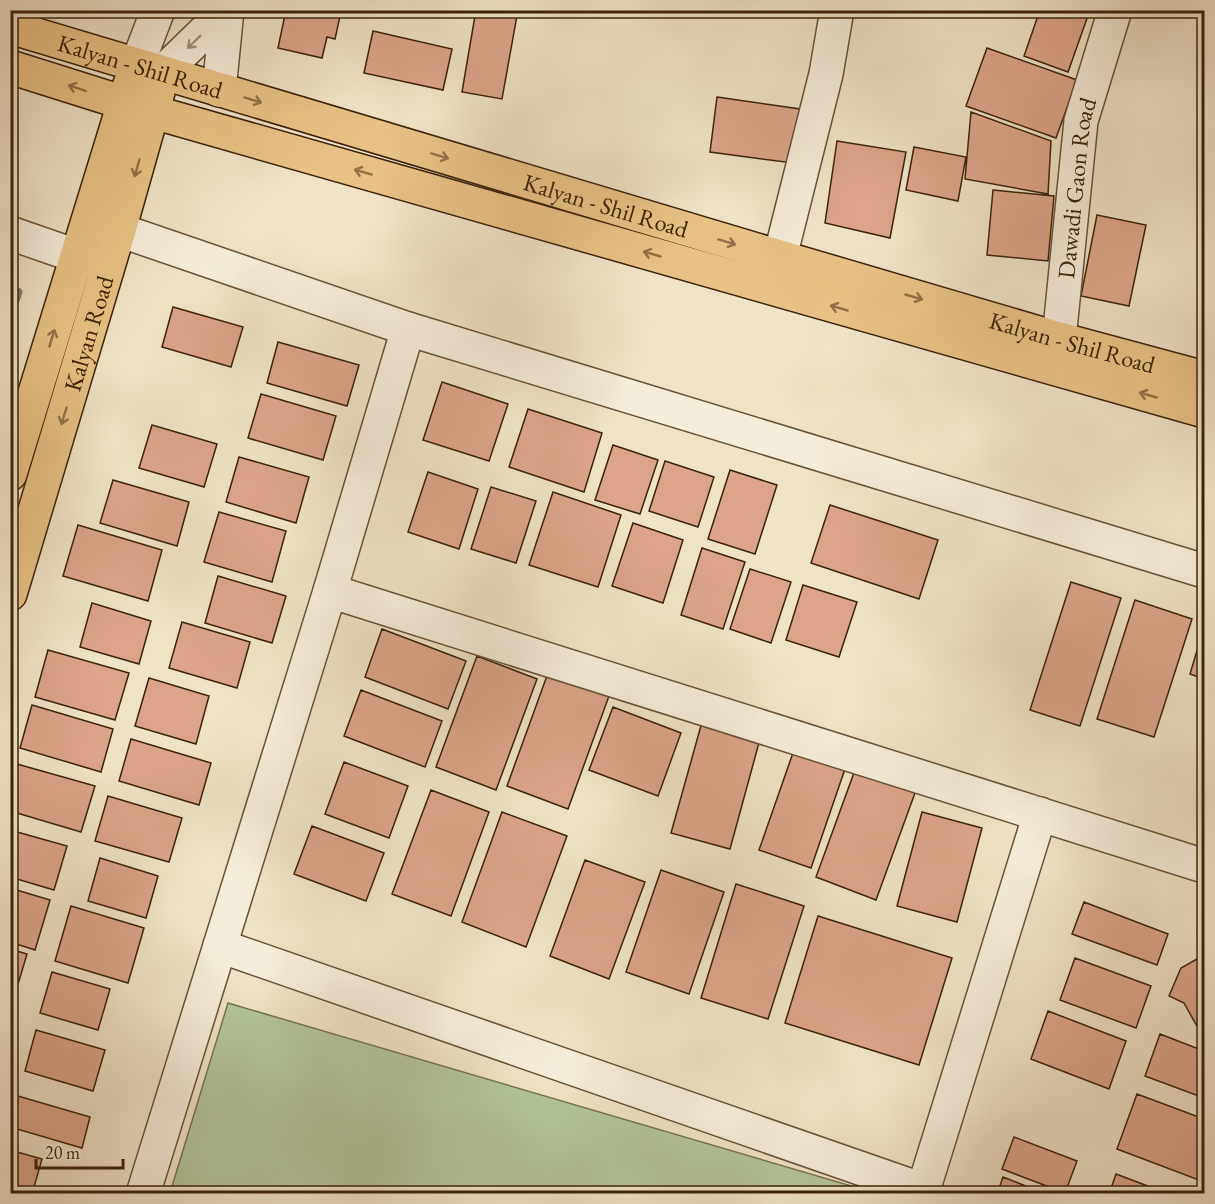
<svg xmlns="http://www.w3.org/2000/svg" width="1215" height="1204" viewBox="0 0 1215 1204" font-family="'EB Garamond',serif">
	<style>
		.green { fill: #b3c59a; stroke: #767452; stroke-width: 1.5 }
		.lines { fill: none; stroke-linecap: round; stroke-linejoin: round }
		.stream { stroke: #777e77; stroke-width: 9 }
		.building { fill: #dda489; stroke: #3a2309; stroke-width: 1.5 }
		.minor-casing { stroke: #675338; stroke-width: 36 }
		.major-casing { stroke: #3a2309; stroke-width: 36 }
		.minor { stroke: #f5eddb; stroke-width: 33 }
		.major { stroke: #e8c284; stroke-width: 33 }
		.oneway { stroke: #a1927c }
		.oneway2 { stroke: #917246 }
		.labels { text-anchor: middle; dominant-baseline: central; stroke-width: 5; stroke-linejoin: round; paint-order: stroke }
		.street-label { font-size: 24px; fill: #3a2309; stroke: #f5eddb }
	</style>
	<rect width="100%" height="100%" fill="#efe3c7"/>
	<filter id="stains"><feTurbulence type="fractalNoise" baseFrequency=".00333" numOctaves="4"/><feColorMatrix values="0 0 0 0 .2 0 0 0 0 .09 0 0 0 0 .02 0 0 0 .5 -.17"/></filter>
	<radialGradient id="worn" r=".72"><stop offset=".6" stop-color="#630" stop-opacity="0"/><stop offset="1" stop-color="#630" stop-opacity=".3"/></radialGradient>
	<path class="green" d="M228,1003L872,1192V1193H170Z"/>
	<g class="lines">
		<path class="stream" d="M10,315L18,292"/>
	</g>
	<path class="building" d="M286,10H314L340,16L335,39L327,37L322,58L278,48Z
		M476,10L492,13V10H518L502,99L462,92Z
		M1040,10H1090L1068,72L1024,56Z
		M373,31L452,49L443,90L364,73Z
		M987,48L1077,80L1056,138L966,106Z
		M717,97L800,109L793,163L710,152Z
		M971,112L1051,141L1048,194L965,179Z
		M837,141L906,152L890,238L825,223Z
		M914,147L966,157L958,201L906,190Z
		M993,190L1054,196L1048,261L987,255Z
		M1097,215L1146,225L1129,306L1081,296Z
		M173,307L243,327L231,367L162,347Z
		M278,342L359,365L347,406L267,383Z
		M442,382L508,404L489,461L423,440Z
		M261,394L336,416L323,460L248,438Z
		M528,409L602,433L584,492L509,467Z
		M152,425L217,444L204,487L139,468Z
		M613,445L658,460L640,514L595,500Z
		M239,457L309,477L296,523L226,502Z
		M665,461L714,477L698,527L649,511Z
		M730,470L777,485L755,554L708,539Z
		M428,472L478,489L459,549L408,532Z
		M113,480L189,502L177,546L100,523Z
		M491,487L536,501L516,563L471,549Z
		M553,492L621,515L598,587L529,565Z
		M830,505L938,540L919,599L811,563Z
		M219,512L286,531L272,582L204,562Z
		M633,523L683,540L663,603L612,586Z
		M78,525L162,550L148,601L63,576Z
		M702,548L745,562L723,629L681,615Z
		M750,569L791,582L771,643L730,629Z
		M218,576L286,596L272,643L205,623Z
		M1071,582L1121,598L1080,726L1030,710Z
		M803,585L857,602L839,657L786,640Z
		M1135,600L1192,619L1154,737L1097,719Z
		M92,603L151,621L139,664L80,647Z
		M182,622L250,642L237,688L169,668Z
		M1204,627V679L1190,674Z
		M382,629L466,661L448,709L365,677Z
		M48,650L129,673L115,720L35,697Z
		M477,656L537,679L496,790L436,767Z
		M548,673L609,696L568,809L507,786Z
		M149,678L209,696L196,744L135,726Z
		M361,690L442,721L425,767L344,736Z
		M32,705L113,729L101,772L20,748Z
		M613,707L681,733L658,796L589,770Z
		M702,722L760,739L730,849L671,833Z
		M131,739L211,763L199,805L119,781Z
		M794,750L845,769L811,868L759,850Z
		M10,762L95,786L81,832L10,811Z
		M344,762L408,786L389,838L325,814Z
		M855,770L915,793L876,900L816,877Z
		M431,790L489,812L451,916L392,894Z
		M108,796L182,818L169,862L95,841Z
		M502,812L567,836L526,947L462,922Z
		M922,812L982,828L957,922L897,906Z
		M312,826L384,853L366,901L294,874Z
		M10,830L67,846L54,890L10,877Z
		M100,858L158,876L146,918L88,901Z
		M585,860L645,882L609,979L550,956Z
		M661,870L724,892L689,994L626,972Z
		M736,884L804,906L768,1019L701,998Z
		M10,888L50,900L35,950L10,942Z
		M1084,902L1168,934L1157,965L1072,934Z
		M71,906L144,928L128,983L55,961Z
		M1204,910V934L1197,931Z
		M818,916L952,958L919,1065L785,1023Z
		M10,949L27,954L13,1001H10Z
		M1204,955V1025L1198,1028L1184,1003L1169,996L1181,968Z
		M1075,958L1151,986L1136,1028L1060,1000Z
		M52,972L110,989L98,1030L40,1013Z
		M1048,1011L1126,1041L1109,1089L1031,1059Z
		M36,1030L105,1050L93,1091L25,1071Z
		M1160,1034L1204,1051V1098L1145,1076Z
		M11,1094L90,1117L82,1148L10,1127Z
		M1137,1094L1204,1119V1182L1117,1149Z
		M1014,1137L1077,1161L1065,1193L1002,1169Z
		M10,1150L42,1159L32,1194H10Z
		M1116,1174L1169,1194H1109Z
		M1003,1177L1046,1194H997Z"/>
	<g class="lines">
		<g class="minor-casing">
			<g id="minor">
				<path d="M137,65L158,10"/>
				<path d="M162,73L227,10"/>
				<path d="M219,90L227,10"/>
				<path d="M93,221L408,329L1204,571"/>
				<path d="M10,233L105,266"/>
				<path d="M780,257L826,74L837,10"/>
				<path id="s1" d="M1051,366L1059,339L1081,121L1115,10"/>
				<path d="M330,591L1204,866"/>
				<path d="M220,946L923,1190"/>
				<path d="M143,1194L330,591L408,329"/>
				<path d="M922,1194L1040,814"/>
			</g>
		</g>
		<g class="major-casing">
			<g id="major">
				<path id="s2" d="M10,27L780,257L1059,339L1204,378"/>
				<path d="M10,67L153,112L1204,411"/>
				<path d="M10,474L130,84"/>
				<path id="s3" d="M10,594L119,230L158,92"/>
			</g>
		</g>
		<use href="#minor" class="minor"/>
		<use href="#major" class="major"/>
	</g>
	<defs><path id="oneway-shaft" d="M-6 0H5M1.5-3L5.5 0L1.5 3" fill="none" stroke-width="1.6" stroke-linecap="round" stroke-linejoin="round" transform="scale(1.5)"/></defs>
	<use class="oneway" href="#oneway-shaft" transform="translate(194 42) rotate(136)"/>
	<g class="oneway2">
		<use href="#oneway-shaft" transform="translate(77 88) rotate(-162)"/>
		<use href="#oneway-shaft" transform="translate(253 100) rotate(17)"/>
		<use href="#oneway-shaft" transform="translate(440 156) rotate(17)"/>
		<use href="#oneway-shaft" transform="translate(137 168) rotate(106)"/>
		<use href="#oneway-shaft" transform="translate(363 172) rotate(-164)"/>
		<use href="#oneway-shaft" transform="translate(727 242) rotate(17)"/>
		<use href="#oneway-shaft" transform="translate(652 254) rotate(-164)"/>
		<use href="#oneway-shaft" transform="translate(914 297) rotate(16)"/>
		<use href="#oneway-shaft" transform="translate(839 308) rotate(-164)"/>
		<use href="#oneway-shaft" transform="translate(52 338) rotate(-73)"/>
		<use href="#oneway-shaft" transform="translate(1148 395) rotate(-164)"/>
		<use href="#oneway-shaft" transform="translate(64 416) rotate(107)"/>
	</g>
	<g class="labels">
		<g class="street-label">
			<text stroke="none"><textPath href="#s2" startOffset="136">Kalyan - Shil Road</textPath></text>
			<text stroke="none"><textPath href="#s1" startOffset="180">Dawadi Gaon Road</textPath></text>
			<text stroke="none"><textPath href="#s2" startOffset="622">Kalyan - Shil Road</textPath></text>
			<text stroke="none"><textPath href="#s3" startOffset="272">Kalyan Road</textPath></text>
			<text stroke="none"><textPath href="#s2" startOffset="1108">Kalyan - Shil Road</textPath></text>
		</g>
	</g>
	<rect width="1215" height="1204" fill="none" stroke="#efe3c7" stroke-width="36"/>
	<rect x="12" y="12" width="1191" height="1180" fill="none" stroke="#3a2309" stroke-width="3"/>
	<rect x="18" y="18" width="1179" height="1168" fill="none" stroke="#3a2309" stroke-width="1.5"/>
	<path d="M36 1159v9h87v-9" fill="none" stroke="#3a2309" stroke-width="3"/>
	<text x="45" y="1159" font-size="18" fill="#3a2309" stroke="#f5eddb" stroke-width="4.5" paint-order="stroke">20 m</text>
	<rect width="100%" height="100%" filter="url(#stains)"/>
	<rect width="100%" height="100%" fill="url(#worn)"/>
</svg>
